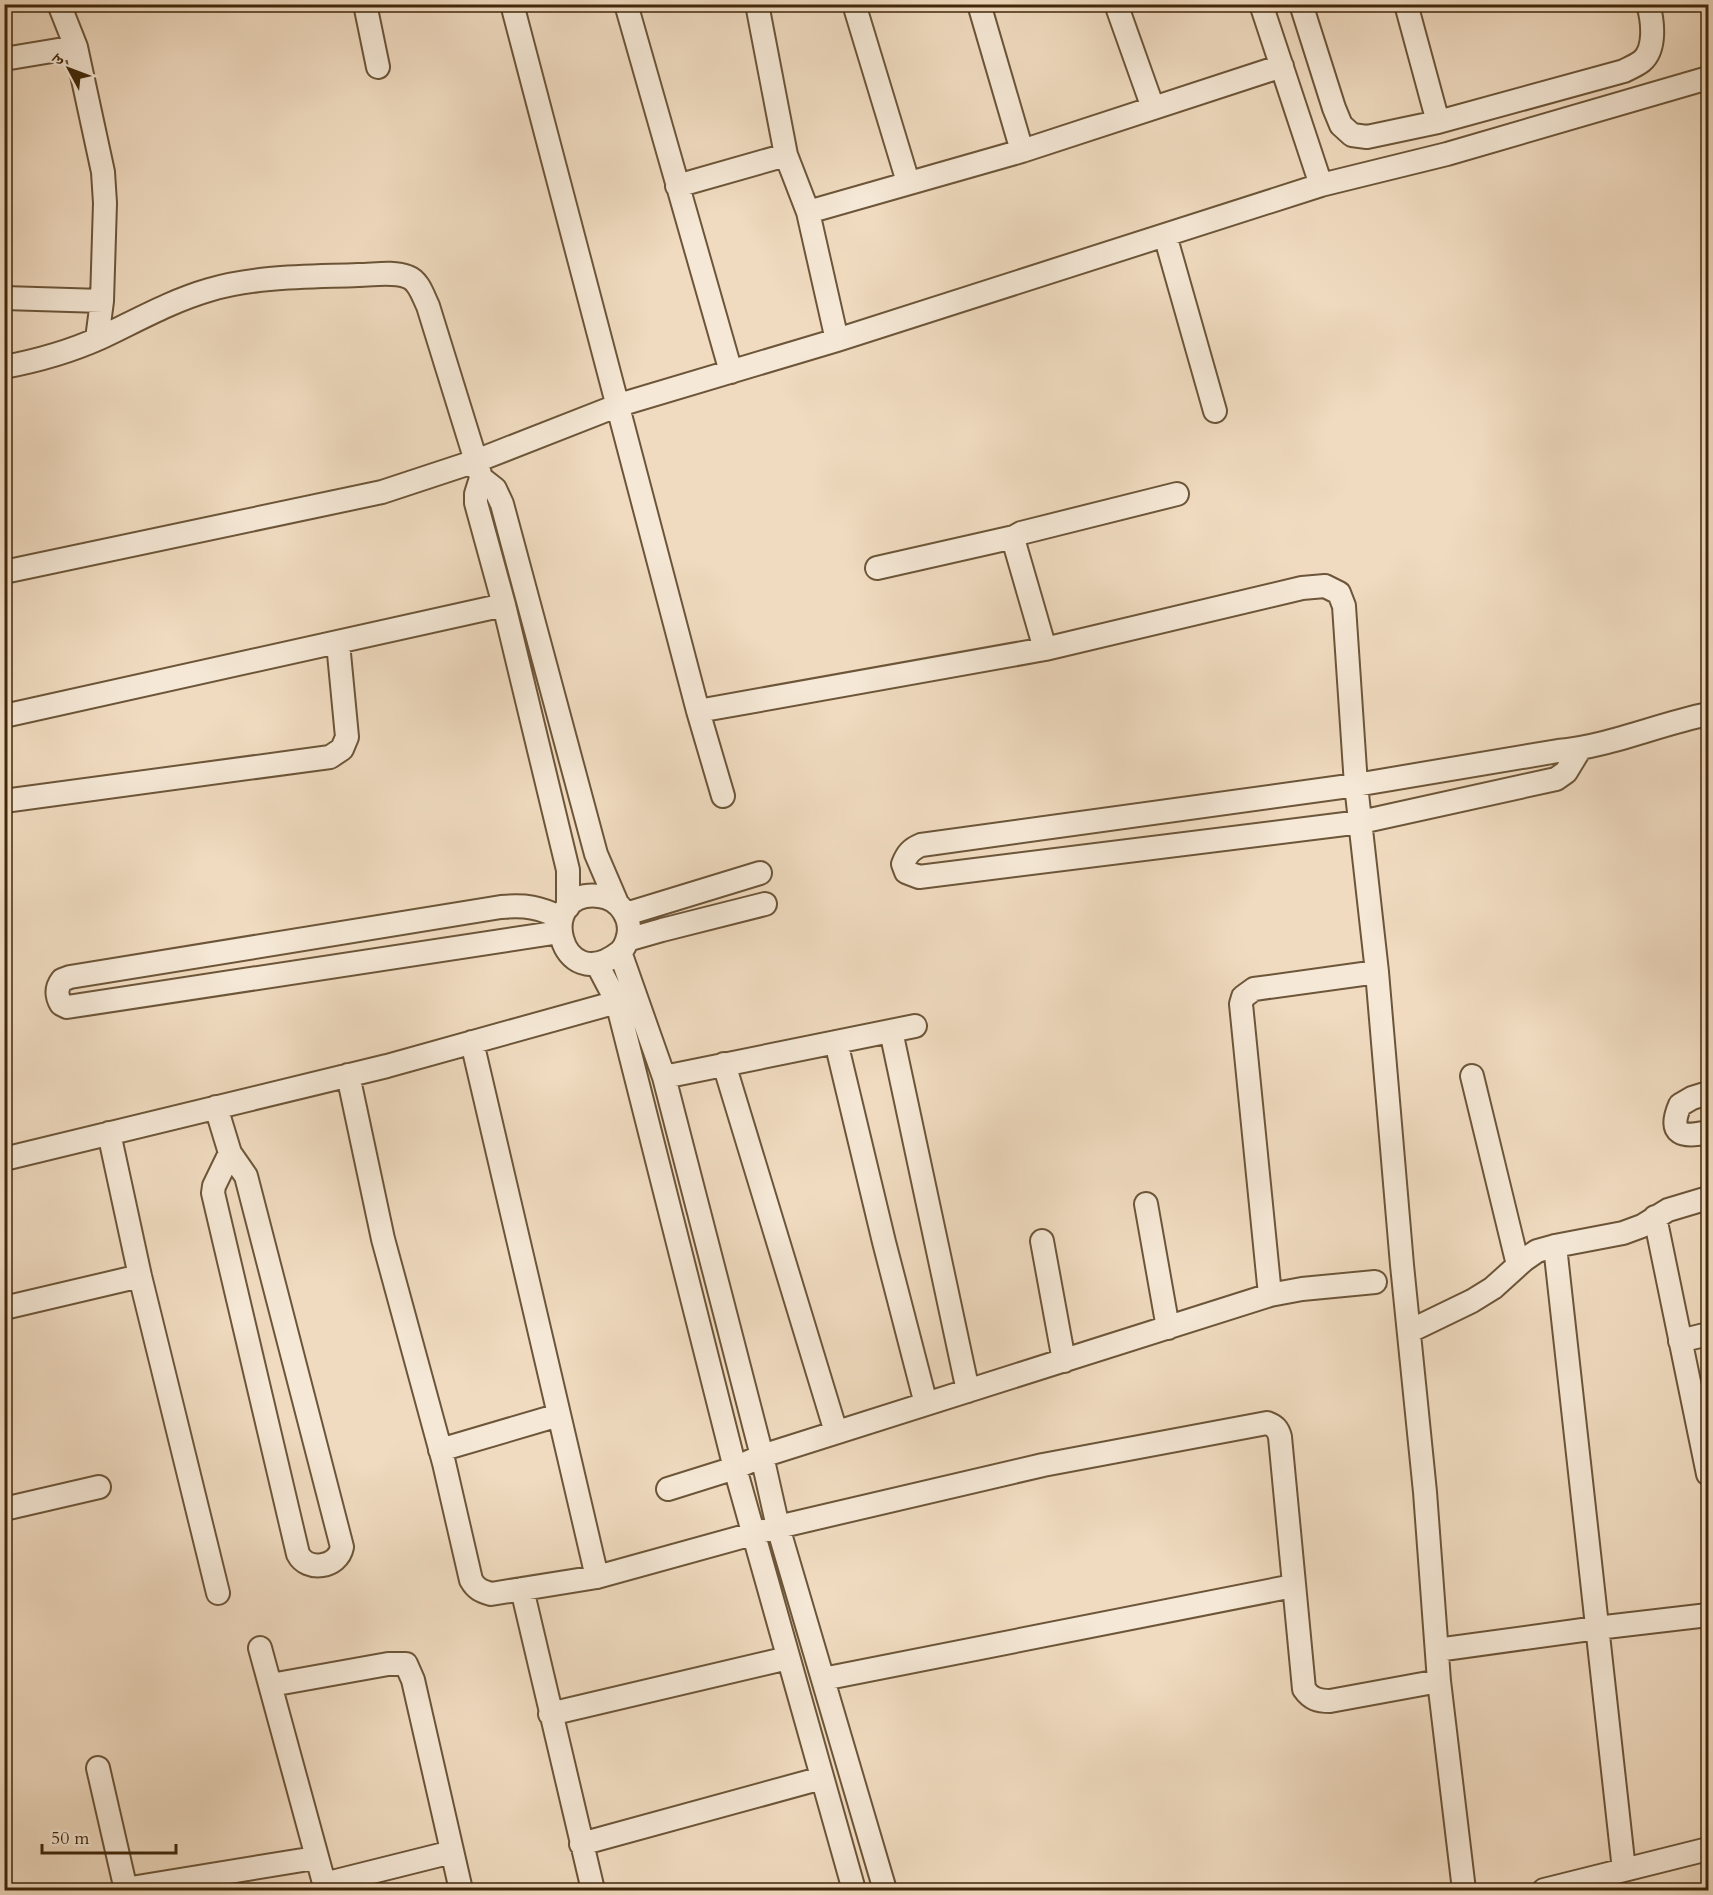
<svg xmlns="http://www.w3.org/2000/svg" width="1713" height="1895" viewBox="0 0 1713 1895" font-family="Cardo,'Noto Serif Devanagari',serif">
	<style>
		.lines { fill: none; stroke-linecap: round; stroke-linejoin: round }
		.minor-casing { stroke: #6c5538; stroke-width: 26 }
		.minor { stroke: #f5e8d6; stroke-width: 22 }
	</style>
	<rect width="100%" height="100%" fill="#f0dbc0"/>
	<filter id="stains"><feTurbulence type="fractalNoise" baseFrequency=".00333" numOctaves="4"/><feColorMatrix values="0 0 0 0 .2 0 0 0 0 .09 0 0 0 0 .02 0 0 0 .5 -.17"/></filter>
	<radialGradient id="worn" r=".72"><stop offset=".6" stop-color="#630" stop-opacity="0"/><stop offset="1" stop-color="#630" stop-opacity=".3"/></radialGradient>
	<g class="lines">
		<g class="minor-casing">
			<path id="minor" d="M59,4L76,47L103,172L105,203L102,301L97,339
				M365,4L378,67
				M512,4L698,711L723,796
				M626,4L731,372
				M757,4L786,155L808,212L837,340
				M854,4L908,182
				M979,4L1022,151
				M1116,4L1153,108
				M1261,4L1321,185
				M1301,4L1334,108L1341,125L1352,135L1367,137L1438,122L1624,71C1630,68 1637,65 1642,61C1656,49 1653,21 1648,4
				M1406,4L1438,122
				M4,59L76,47
				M677,186L786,155
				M808,212L1022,151L1282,66
				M1165,235L1215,411
				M4,298L102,301
				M4,367C36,361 71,351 100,338C136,321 171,301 209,290C255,276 310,277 358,275C374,275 393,271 408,277C419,281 423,296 428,306L480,474
				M877,568L1014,537
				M4,572L382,492L476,461L619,405L837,340L1321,185L1447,154L1708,78
				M1045,649L1014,542V537L1021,533L1177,494
				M698,711L1045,649L1302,588L1325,586L1339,593L1344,606L1356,785L1377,972L1402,1265L1425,1492L1439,1681L1464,1890
				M4,716L504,605
				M1580,749L1566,772L1556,779L1361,822L919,877L906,872L903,864C907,854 911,849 921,845L1356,785L1558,751C1607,747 1659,724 1708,714
				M4,801L330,757L342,749L347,737L338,643
				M568,907V870L504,605L476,503V494L481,478L495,489L502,504L596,854L617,903
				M626,914L760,873
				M560,932L67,1007L61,1004C56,995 56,988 62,980L70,977L501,907C526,905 539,907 561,918
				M627,940L662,930L765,904
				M620,952C559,1000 534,888 599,896C620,898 634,920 627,940C626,944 623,949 620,952L664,1077L762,1456L778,1527L885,1890
				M597,964L617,1002L735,1468L854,1890
				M891,1031L968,1391
				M472,1042L597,1577
				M836,1042L884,1242L926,1404
				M724,1064L836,1432
				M348,1075L383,1239L444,1463L471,1580C476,1589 481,1591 491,1594L597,1577L778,1527L1043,1465L1267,1423C1275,1426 1278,1429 1280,1437L1304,1689C1311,1699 1318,1701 1330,1701L1439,1681
				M1472,1076L1518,1265
				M664,1077L915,1026
				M1708,1093L1692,1098L1680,1105C1667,1135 1683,1138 1708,1132
				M216,1107L230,1153L246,1176L342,1547C338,1568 307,1572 298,1554L213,1193L214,1186L230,1153
				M109,1133L140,1276L218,1593
				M4,1159L387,1066L617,1002
				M1146,1204L1168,1328
				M1655,1217L1708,1474
				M1042,1241L1064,1361
				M1555,1246L1624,1870
				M1270,1295L1241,1004L1243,997L1254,989L1377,972
				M4,1308L140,1276
				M1410,1331L1472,1301L1493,1288L1524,1260L1537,1251L1555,1246L1623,1233L1642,1226L1668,1210L1708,1198
				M1680,1341L1708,1334
				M440,1450L559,1415
				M668,1489L735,1468L762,1456L1270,1295L1302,1289L1375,1282
				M4,1509L99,1487
				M522,1589L593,1890
				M260,1648L326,1890
				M1437,1650L1597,1628L1708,1615
				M823,1679L1293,1586
				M271,1685L388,1664H406L413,1680L461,1890
				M550,1714L788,1658
				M98,1768L126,1890
				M581,1844L822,1778
				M324,1884L452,1852
				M125,1889L315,1858
				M1544,1890L1708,1849"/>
		</g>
		<use href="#minor" class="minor"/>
	</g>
	<rect width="1713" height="1895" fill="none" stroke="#f0dbc0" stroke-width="24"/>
	<rect x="6" y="6" width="1701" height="1883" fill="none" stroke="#40280a" stroke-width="3"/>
	<rect x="12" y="12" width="1689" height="1871" fill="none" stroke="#40280a" stroke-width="1.5"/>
	<g transform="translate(69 69) rotate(311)" stroke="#f5e8d6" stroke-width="4.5" paint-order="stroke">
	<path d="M0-4.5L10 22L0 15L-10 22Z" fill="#40280a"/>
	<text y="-9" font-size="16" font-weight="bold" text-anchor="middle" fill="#40280a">उ</text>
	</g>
	<path d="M42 1844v9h134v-9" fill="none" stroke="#40280a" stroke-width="3"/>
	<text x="51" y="1844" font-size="18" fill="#40280a" stroke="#f5e8d6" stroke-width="4.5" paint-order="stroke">50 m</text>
	<rect width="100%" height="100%" filter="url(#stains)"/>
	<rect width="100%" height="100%" fill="url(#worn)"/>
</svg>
